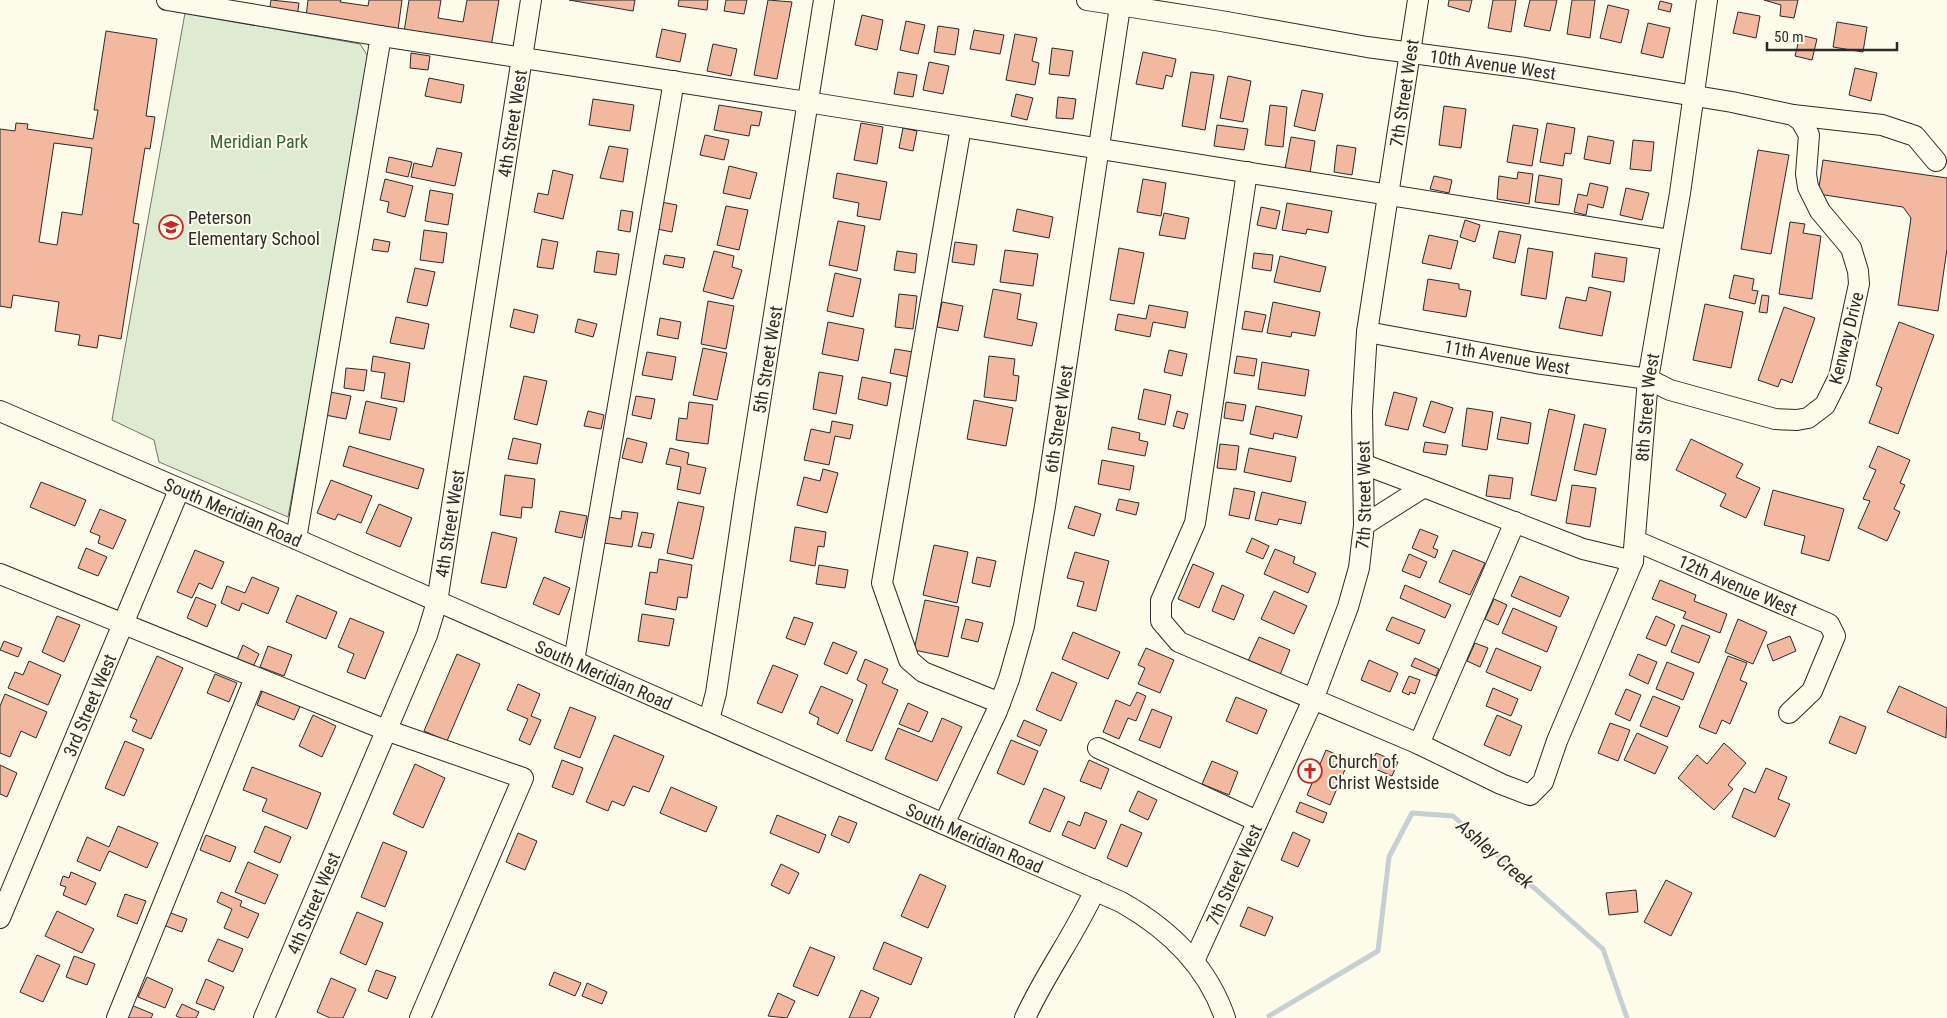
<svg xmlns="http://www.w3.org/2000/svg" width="1947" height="1018" viewBox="0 0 1947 1018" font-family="'Roboto Condensed',sans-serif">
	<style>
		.green { fill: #deebd1; stroke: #74746e }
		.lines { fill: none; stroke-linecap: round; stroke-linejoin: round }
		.stream { stroke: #c7d0d0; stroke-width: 5 }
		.building { fill: #f2b8a0; stroke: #2b2b2b; fill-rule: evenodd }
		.minor-casing { stroke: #2b2b2b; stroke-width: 22 }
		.minor { stroke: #fdfbea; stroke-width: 20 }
		.labels { text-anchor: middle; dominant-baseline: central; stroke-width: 4; stroke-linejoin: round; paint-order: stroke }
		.street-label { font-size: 18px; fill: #2b2b2b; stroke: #fdfbea }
		.park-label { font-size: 18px; fill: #34623c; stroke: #fdfbea }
		.poi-label { font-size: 18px; fill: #2b2b2b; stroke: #fdfbea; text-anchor: start }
		.water-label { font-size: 19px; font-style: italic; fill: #2b2b2b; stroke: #fdfbea }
	</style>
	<rect width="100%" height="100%" fill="#fdfbea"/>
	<path class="green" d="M185,13L360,44L371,61L288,517L159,462L154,440L112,420Z"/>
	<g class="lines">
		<path class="stream" d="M1269,1016L1378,951L1389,857L1412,813L1453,816L1603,949L1627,1018"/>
	</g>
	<path class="building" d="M271,0L299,3L297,17L269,13Z
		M308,0H341L340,2L368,6L369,0H402L398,30L306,17Z
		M409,0H441L438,18L463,22L467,0H499L491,47L404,32Z
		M569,0H635L633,11Z
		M679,0H708L707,10L678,6Z
		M726,0H747L744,14L724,11Z
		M768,0L792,2L777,79L754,75Z
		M1449,0H1472L1469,12L1448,6Z
		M1493,0H1516L1511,32L1488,28Z
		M1530,0H1557L1550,31L1524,26Z
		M1572,0H1595L1590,38L1567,34Z
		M1764,0H1798L1794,18L1780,16L1781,5Z
		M1660,1L1672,4L1670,12L1658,9Z
		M1608,5L1629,10L1621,43L1600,38Z
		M1738,12L1760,16L1756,38L1733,33Z
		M862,15L883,20L877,50L855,45Z
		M906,21L925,25L918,54L900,50Z
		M1837,22L1867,27L1863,52L1833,47Z
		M1648,23L1670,28L1663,58L1641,53Z
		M938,26L959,29L955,55L934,52Z
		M662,29L686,34L680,62L656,57Z
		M974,30L1004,35L1000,54L970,49Z
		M106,31L157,39L146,116L155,117L150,149L145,148L133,223L139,224L121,339L99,335L97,348L78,345L80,335L55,331L59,302L13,295L11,308L0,306V129L15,131L16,123L28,124L27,129L93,139L98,110H94ZM54,143L92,148L82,215L62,212L57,245L39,242Z
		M1015,34L1037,38L1032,61L1039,63L1035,85L1006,80Z
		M1800,35L1817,39L1812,60L1795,56Z
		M713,44L737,49L731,76L707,71Z
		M1052,48L1073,51L1069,76L1049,74Z
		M1143,52L1176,59L1172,77L1166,75L1163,89L1136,84Z
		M411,53L430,56L428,70L410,68Z
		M929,62L949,66L943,94L923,90Z
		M1855,68L1877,73L1871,101L1849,95Z
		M898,72L917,75L913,97L894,94Z
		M1191,72L1214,75L1205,130L1182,126Z
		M1228,76L1251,81L1243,122L1220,118Z
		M429,78L464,85L461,103L425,96Z
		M1302,90L1323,94L1315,131L1294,126Z
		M1016,94L1033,98L1027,120L1011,116Z
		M1058,97L1076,99L1073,119L1056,118Z
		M593,99L634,105L630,131L589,125Z
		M719,105L762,112L759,126L751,125L749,136L714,130Z
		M1270,105L1287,107L1283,147L1265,145Z
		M1444,106L1466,109L1461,148L1439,145Z
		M861,123L883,127L877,164L854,160Z
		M1547,123L1575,128L1571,154L1565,153L1563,166L1540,162Z
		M1217,125L1248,129L1244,150L1214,146Z
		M1513,125L1538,129L1532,166L1507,162Z
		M903,128L917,131L913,151L899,148Z
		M705,135L729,140L724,160L700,155Z
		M1588,136L1614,141L1610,164L1584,159Z
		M1291,137L1315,141L1310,173L1285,169Z
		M1633,140L1654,142L1651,171L1630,169Z
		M1337,145L1356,148L1352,175L1334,172Z
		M609,146L628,149L623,182L600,178Z
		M437,148L462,153L455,186L411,177L414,163L432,167Z
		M1758,150L1789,155L1771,254L1741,249Z
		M389,157L412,162L408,177L386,172Z
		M1823,160L1947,178V249L1938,311L1898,305L1911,218L1903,207L1818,194Z
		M729,166L757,173L750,199L723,193Z
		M553,170L573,175L563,219L534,212L538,193L548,195Z
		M1518,172L1533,174L1529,204L1497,199L1499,176L1517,179Z
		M837,173L887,182L880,220L857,216L859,203L833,198Z
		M1539,175L1562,179L1559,205L1535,202Z
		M1434,176L1452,180L1449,193L1430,189Z
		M385,179L413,186L405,217L387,212L389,202L380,200Z
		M1143,179L1166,183L1161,216L1137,212Z
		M1590,183L1608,187L1603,208L1588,204L1586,215L1574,212L1578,194L1587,196Z
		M1626,188L1649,193L1642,220L1620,215Z
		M430,190L453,194L448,225L425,221Z
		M661,202L677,205L672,232L657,229Z
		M1287,203L1332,211L1328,233L1307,229L1306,234L1282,230Z
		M726,206L748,210L739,250L717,245Z
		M1261,207L1280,211L1276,229L1257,225Z
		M1017,209L1053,217L1049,238L1013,231Z
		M621,210L633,212L630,232L618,230Z
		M1164,213L1189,218L1185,239L1159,235Z
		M1465,220L1480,225L1475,242L1460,237Z
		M838,221L865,226L857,271L829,265Z
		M1790,222L1805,224L1803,233L1821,236L1812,299L1779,294Z
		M424,230L447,233L443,263L420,260Z
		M1499,231L1521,235L1515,263L1493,258Z
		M1429,235L1458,241L1451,269L1422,263Z
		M374,239L390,242L388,252L372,250Z
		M542,239L558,242L553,269L537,267Z
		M955,242L977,245L974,265L952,262Z
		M1119,248L1144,253L1134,304L1110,300Z
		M1528,248L1553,252L1546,299L1521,295Z
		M1005,250L1038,254L1033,286L1000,282Z
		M597,251L619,254L616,275L594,272Z
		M714,251L734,256L732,267L742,270L733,299L703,291Z
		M897,251L917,254L915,273L894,270Z
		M1254,253L1273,255L1271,271L1252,268Z
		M1595,253L1627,258L1624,282L1592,277Z
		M665,255L685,258L683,268L663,264Z
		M1280,256L1326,267L1320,292L1274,282Z
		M415,268L435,272L427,306L407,302Z
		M835,273L861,279L853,317L827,311Z
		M1734,275L1754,279L1752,290L1758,291L1755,304L1729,298Z
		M1428,279L1459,284V289L1471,291L1466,317L1423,310Z
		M1589,287L1611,292L1602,336L1559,328L1566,297L1586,301Z
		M993,289L1021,294L1017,319L1037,323L1032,346L984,337Z
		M899,294L917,296L913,329L895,327Z
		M1762,295L1769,296L1767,313L1759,312Z
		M708,301L734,306L726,349L701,344Z
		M942,302L963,306L958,331L937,327Z
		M1273,302L1320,312L1315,336L1292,332L1291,337L1267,333Z
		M1705,304L1743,312L1731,368L1693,360Z
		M1149,305L1188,312L1185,328L1153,322L1150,337L1115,330L1118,314L1146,319Z
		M1784,307L1815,318L1792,383L1781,379L1778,387L1758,380Z
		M514,309L538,315L534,333L510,327Z
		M1245,311L1266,315L1262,332L1242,329Z
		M396,317L429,324L424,349L390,343Z
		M660,318L681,322L678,339L657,335Z
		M578,319L597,324L593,337L575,332Z
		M828,322L864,329L858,361L822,354Z
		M1899,322L1934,335L1898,434L1869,423L1882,388L1876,385Z
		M703,348L727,353L717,400L693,395Z
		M895,349L913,352L909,377L890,373Z
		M1169,350L1187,354L1182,376L1164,372Z
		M647,352L676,357L672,380L642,375Z
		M373,356L410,363L404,402L381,398L385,373L371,371Z
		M989,356L1015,359L1013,375L1019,376L1016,401L984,397Z
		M1237,356L1257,359L1254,376L1234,373Z
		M1262,362L1309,370L1305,396L1258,389Z
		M346,368L367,370L364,391L344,388Z
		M819,372L843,376L836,414L813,409Z
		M524,376L547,381L537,425L514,419Z
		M862,377L891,383L887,406L858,399Z
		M1144,389L1171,395L1165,425L1138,419Z
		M330,392L351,396L346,419L325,415Z
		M1394,392L1417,398L1408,430L1385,425Z
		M636,396L655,399L651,419L632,415Z
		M974,400L1013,408L1006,446L967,439Z
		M366,401L397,408L390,440L359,433Z
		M1431,401L1453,408L1445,433L1423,426Z
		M689,402L713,405L708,444L676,440L679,418L687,419Z
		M1226,402L1246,405L1243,421L1224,418Z
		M1256,406L1302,416L1297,438L1274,433L1273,439L1250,434Z
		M1467,408L1493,412L1487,450L1462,446Z
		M1549,409L1575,415L1556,501L1531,495Z
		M588,411L604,415L601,429L584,426Z
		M1177,411L1188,414L1184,429L1173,426Z
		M1501,417L1531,423L1528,444L1497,439Z
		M832,421L853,425L850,439L835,436L829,465L804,460L811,429L830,433Z
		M1584,424L1606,429L1596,475L1574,470Z
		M1112,427L1140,433L1139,440L1148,442L1145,456L1108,449Z
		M513,438L541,444L537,464L508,459Z
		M627,438L647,443L642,463L622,458Z
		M1691,439L1743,464L1736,477L1760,488L1746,518L1720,506L1726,494L1676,470Z
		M1425,442L1448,445L1446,455L1423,452Z
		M1220,444L1239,446L1236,470L1217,468Z
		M349,446L424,469L418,489L343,466Z
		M1878,446L1910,460L1900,483L1905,485L1894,509L1900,512L1887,541L1858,528L1870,501L1863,499L1876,470L1869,467Z
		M670,448L689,453L687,464L706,468L700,494L677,489L681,467L666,464Z
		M1249,448L1296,457L1291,482L1244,472Z
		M1102,460L1134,466L1130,490L1098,484Z
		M823,469L838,473L827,513L797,505L804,477L820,481Z
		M505,475L535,479L532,508L522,507L521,518L500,515Z
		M1489,475L1513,478L1510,499L1486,496Z
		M331,480L372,496L361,523L338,514L335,520L317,513Z
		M41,482L86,500L75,526L30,507Z
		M1572,485L1596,488L1590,527L1566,523Z
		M1234,488L1255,492L1249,519L1229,515Z
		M1773,490L1844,509L1829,561L1801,553L1805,536L1764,525Z
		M1262,492L1306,502L1301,524L1279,519L1277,525L1255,520Z
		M1119,499L1139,503L1136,515L1116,510Z
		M678,502L704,507L693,559L667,553Z
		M379,504L412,518L400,547L366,533Z
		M1075,506L1101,514L1094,536L1068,528Z
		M100,509L126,520L113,549L98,543L100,536L90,532Z
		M560,511L587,516L582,538L555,532Z
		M622,511L638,513L632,547L604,543L608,517L621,519Z
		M795,527L826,532L824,547L818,546L815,566L790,561Z
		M1420,529L1438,536L1433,548L1438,550L1435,558L1412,548Z
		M492,532L517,538L506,588L481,583Z
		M642,532L654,534L651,548L638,546Z
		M1252,538L1269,546L1263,559L1246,552Z
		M934,545L968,552L957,603L923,595Z
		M86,548L107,557L98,576L78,568Z
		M1275,549L1295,557L1293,563L1316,573L1308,593L1264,574Z
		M195,550L224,562L212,589L199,583L192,598L177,592Z
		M1453,550L1485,563L1470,595L1439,582Z
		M1075,552L1109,561L1096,611L1077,606L1084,582L1067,578Z
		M1409,554L1427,562L1420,578L1402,571Z
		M977,557L996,561L990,587L972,583Z
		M659,559L692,565L687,598L678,597L676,610L645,604L650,572L657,573Z
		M1193,564L1214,573L1199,608L1178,599Z
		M819,565L848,570L845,588L816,584Z
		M1520,576L1569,597L1560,617L1511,596Z
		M252,577L279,588L268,614L242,603L239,611L221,603L227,586L245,593Z
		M544,577L570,588L559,615L533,604Z
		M1660,580L1696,595L1694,601L1727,614L1720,633L1683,618L1686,612L1652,599Z
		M1222,585L1244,595L1234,620L1212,611Z
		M1405,585L1451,605L1445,618L1400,598Z
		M1274,591L1307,606L1294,634L1261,619Z
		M297,595L337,612L326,639L286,622Z
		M196,597L216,605L207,627L187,618Z
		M1494,599L1507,605L1498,625L1485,619Z
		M925,600L959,607L948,657L914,650Z
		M1513,608L1557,627L1547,652L1502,633Z
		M642,614L674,619L669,646L638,641Z
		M57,616L80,625L64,662L42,652Z
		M1656,616L1675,625L1666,646L1646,638Z
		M794,617L813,623L805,645L786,638Z
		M1392,617L1425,630L1419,644L1386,630Z
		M350,618L384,632L365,679L347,672L354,654L338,647Z
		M966,619L983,623L978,642L961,638Z
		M1738,619L1767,632L1753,664L1725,652Z
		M1682,625L1710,636L1699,663L1671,652Z
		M1073,632L1120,652L1108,679L1062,659Z
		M1790,636L1796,651L1773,661L1767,645Z
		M1259,637L1290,650L1280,675L1248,661Z
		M4,641L22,648L18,657L0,650Z
		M833,642L857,652L847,674L824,664Z
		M1475,643L1488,648L1480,667L1467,661Z
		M243,645L259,654L252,669L236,662Z
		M268,646L292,655L284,676L260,667Z
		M1146,648L1174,660L1160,693L1138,684L1145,668L1138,665Z
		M1496,648L1541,667L1531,691L1486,672Z
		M457,654L480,664L447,741L424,731Z
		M1638,654L1657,662L1648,684L1629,675Z
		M157,656L183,668L151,739L132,731L137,720L130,717Z
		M1728,656L1747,663L1740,680L1747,683L1730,724L1722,720L1716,734L1699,727Z
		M1415,658L1439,669L1436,676L1411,666Z
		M865,659L888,669L882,683L898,690L872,751L846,741L867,685L857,680Z
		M1369,660L1398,673L1390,692L1361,680Z
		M29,661L61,675L48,705L8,688L15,672L23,675Z
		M1667,662L1694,673L1683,700L1656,689Z
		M773,665L798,675L782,713L757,703Z
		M1052,672L1077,683L1061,721L1036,710Z
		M215,674L237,683L229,702L207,693Z
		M1409,676L1420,680L1415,694L1410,692L1409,695L1402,692Z
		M518,684L540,694L531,716L541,720L530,745L519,740L528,719L507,710Z
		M821,686L853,700L838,734L817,724L819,718L809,713Z
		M1899,686L1947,708L1946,738L1887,712Z
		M1493,688L1518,699L1511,716L1486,706Z
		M263,689L301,704L294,720L257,705Z
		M1626,689L1641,695L1630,721L1615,714Z
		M1137,692L1146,696L1136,721L1128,718L1119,739L1103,732L1116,700L1130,706Z
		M5,694L47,712L36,738L21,731L10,757L0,753V706Z
		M1653,696L1680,707L1667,737L1640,726Z
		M1236,697L1267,710L1257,734L1226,721Z
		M908,703L928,712L919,732L899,724Z
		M570,707L596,717L580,758L554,748Z
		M1152,709L1172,717L1160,748L1139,740Z
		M313,715L336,726L322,757L299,746Z
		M1497,715L1522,726L1510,756L1484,745Z
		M1840,716L1866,727L1856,754L1829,743Z
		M942,718L962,727L937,781L885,759L898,728L932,742Z
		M1024,720L1047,730L1040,746L1017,736Z
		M1610,723L1630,730L1618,761L1598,753Z
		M1637,733L1668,747L1655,774L1624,760Z
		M614,735L664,756L649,792L633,786L624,806L612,801L608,811L586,802Z
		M1011,740L1038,751L1024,785L997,773Z
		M125,741L144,749L124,796L105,788Z
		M1724,743L1746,763L1728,785L1733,789L1714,810L1678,778L1697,755L1707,764Z
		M1326,750L1349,760L1330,805L1307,795Z
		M1376,753L1398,762L1392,776L1370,767Z
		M562,760L583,768L573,795L552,787Z
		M1089,760L1109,769L1101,789L1080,781Z
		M1212,761L1238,772L1229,795L1202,784Z
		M415,764L445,778L423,828L393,814Z
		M0,765L17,773L7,797L0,794Z
		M252,767L321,793L307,829L262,811L267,799L243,790Z
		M1766,768L1787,777L1778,799L1790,804L1775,837L1732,817L1744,788L1755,793Z
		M671,787L717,807L706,832L660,813Z
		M1044,788L1065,797L1050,832L1029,823Z
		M1138,791L1157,800L1148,820L1129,811Z
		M1300,802L1327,813L1323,823L1296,812Z
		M1085,812L1107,821L1095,849L1062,835L1068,821L1080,826Z
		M777,815L826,835L819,853L770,833Z
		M839,816L857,823L849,843L831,835Z
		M1121,824L1142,833L1127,867L1107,858Z
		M118,826L158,843L147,868L109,851L100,871L77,861L87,837L109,847Z
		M265,826L291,837L280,863L254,852Z
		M1293,832L1310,840L1298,867L1281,860Z
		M518,833L537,841L525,870L506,862Z
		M206,835L236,847L230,862L200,850Z
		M383,842L407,852L385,907L361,897Z
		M248,862L278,875L265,904L235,892Z
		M781,864L799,873L789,894L771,885Z
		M71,872L96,883L86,905L63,895L66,887L60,885L63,876L69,878Z
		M920,874L946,886L928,928L901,916Z
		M1666,880L1692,893L1671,936L1644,922Z
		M1636,890L1638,912L1609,915L1606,893Z
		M221,892L242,901L240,906L259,914L248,938L224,928L232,909L217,902Z
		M125,894L146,901L137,924L117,916Z
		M1248,907L1273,917L1265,936L1240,926Z
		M57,911L94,929L82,953L45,936Z
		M168,912L187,919L182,932L163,925Z
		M357,912L383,923L366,965L340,953Z
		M218,939L243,949L233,972L208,961Z
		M884,942L922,958L911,985L873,969Z
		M810,947L835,957L818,996L793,986Z
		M37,955L60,965L43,1002L20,992Z
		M74,956L95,964L87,985L66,977Z
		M376,970L396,977L387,999L368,991Z
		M554,972L581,983L575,996L549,985Z
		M147,977L173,989L165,1008L138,997Z
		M331,978L356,989L343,1018H330L317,1012Z
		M206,979L224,987L214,1010L196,1003Z
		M587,983L607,992L602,1004L582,996Z
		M861,990L879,998L870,1018H849Z
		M778,993L795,1001L787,1018L768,1016Z
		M182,1004L199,1012L196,1018H181L176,1016Z
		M131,1005L153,1014L151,1018H126Z"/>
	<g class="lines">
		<g class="minor-casing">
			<g id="minor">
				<path d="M167,0L381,36L807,102L1671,240"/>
				<path id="s1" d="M1087,0L1221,21L1367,47L1525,68L1732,102L1793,115L1801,121L1809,135L1806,174L1808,187L1820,211L1851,248L1858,271L1859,284L1839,377L1825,405L1808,418L1797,420L1775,419L1670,390L1648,379L1536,363L1367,332"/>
				<path d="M1793,115L1882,125L1915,136L1936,161"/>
				<path d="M961,127L882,583L909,660L923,672L1000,703"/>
				<path id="s2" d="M1247,172L1195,523L1161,601V621L1179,642L1419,744L1501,784L1530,795L1543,782L1557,741L1633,561L1648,379L1680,193L1707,0"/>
				<path id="s3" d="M0,411L296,539L1121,902C1169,929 1207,965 1225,1018"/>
				<path d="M1363,464L1424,487"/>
				<path d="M1364,525L1424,487L1583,549L1633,561"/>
				<path d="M296,539L381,36"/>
				<path id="s4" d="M1636,541L1829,624L1835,636L1812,691L1789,713"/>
				<path d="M0,574L386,730L523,778L420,1018"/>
				<path d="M574,661L674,81"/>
				<path id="s5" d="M709,720L716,693L745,497L824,0"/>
				<path d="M1419,744L1515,522"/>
				<path d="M1098,748L1257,821"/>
				<path id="s6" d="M944,824L997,711L1009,679L1024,626L1045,506L1121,0"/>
				<path id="s7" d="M0,918L179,490"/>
				<path id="s8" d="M1194,961L1313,700L1348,607L1359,568L1364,525L1362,411L1367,332L1418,0"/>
				<path d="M117,1018L255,678"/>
				<path id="s9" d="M264,1018L427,635L437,602L531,0"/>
				<path d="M1025,1018C1045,974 1075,934 1095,890"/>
			</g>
		</g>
		<use href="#minor" class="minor"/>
	</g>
	<defs>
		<g id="school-ring" transform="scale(1.25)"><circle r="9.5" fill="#fdfbea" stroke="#c62828" stroke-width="1.5"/><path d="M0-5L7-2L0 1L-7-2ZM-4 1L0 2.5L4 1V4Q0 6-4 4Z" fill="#c62828"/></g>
		<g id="church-ring" transform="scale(1.25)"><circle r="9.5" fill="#fdfbea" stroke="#c62828" stroke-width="1.5"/><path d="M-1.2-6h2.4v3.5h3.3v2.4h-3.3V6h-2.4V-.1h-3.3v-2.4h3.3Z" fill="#c62828"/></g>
	</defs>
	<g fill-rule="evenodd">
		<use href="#school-ring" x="171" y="227"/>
		<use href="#church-ring" x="1310" y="771"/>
	</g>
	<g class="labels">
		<g class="street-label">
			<text stroke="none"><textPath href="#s1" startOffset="411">10th Avenue West</textPath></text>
			<text stroke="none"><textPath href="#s8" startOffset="905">7th Street West</textPath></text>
			<text stroke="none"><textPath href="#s9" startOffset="935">4th Street West</textPath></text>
			<text transform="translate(1846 338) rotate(-76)">Kenway Drive</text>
			<text transform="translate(1507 357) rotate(10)">11th Avenue West</text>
			<text stroke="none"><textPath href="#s5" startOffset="365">5th Street West</textPath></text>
			<text stroke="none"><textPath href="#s2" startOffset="1282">8th Street West</textPath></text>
			<text stroke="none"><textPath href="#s6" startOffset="424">6th Street West</textPath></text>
			<text stroke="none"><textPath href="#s8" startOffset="500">7th Street West</textPath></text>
			<text stroke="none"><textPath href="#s3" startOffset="254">South Meridian Road</textPath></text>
			<text stroke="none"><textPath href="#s9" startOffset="530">4th Street West</textPath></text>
			<text stroke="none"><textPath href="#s4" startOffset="111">12th Avenue West</textPath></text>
			<text stroke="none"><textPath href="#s3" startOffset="659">South Meridian Road</textPath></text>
			<text stroke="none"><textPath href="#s7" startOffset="231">3rd Street West</textPath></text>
			<text stroke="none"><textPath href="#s3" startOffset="1064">South Meridian Road</textPath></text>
			<text stroke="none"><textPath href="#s8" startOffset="95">7th Street West</textPath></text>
			<text stroke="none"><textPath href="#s9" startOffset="125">4th Street West</textPath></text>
		</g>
		<g class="park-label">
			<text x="259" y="141">Meridian Park</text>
		</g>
		<g class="poi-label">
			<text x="188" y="217">Peterson<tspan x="188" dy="21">Elementary School</tspan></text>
			<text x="1328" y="761">Church of<tspan x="1328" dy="21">Christ Westside</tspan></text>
		</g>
		<g class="water-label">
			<text transform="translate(1495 854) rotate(41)">Ashley Creek</text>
		</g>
	</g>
	<path d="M1767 42v8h130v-8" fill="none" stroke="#2b2b2b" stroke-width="2.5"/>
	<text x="1774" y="42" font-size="15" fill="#2b2b2b" stroke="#fdfbea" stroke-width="4" paint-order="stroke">50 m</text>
</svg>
